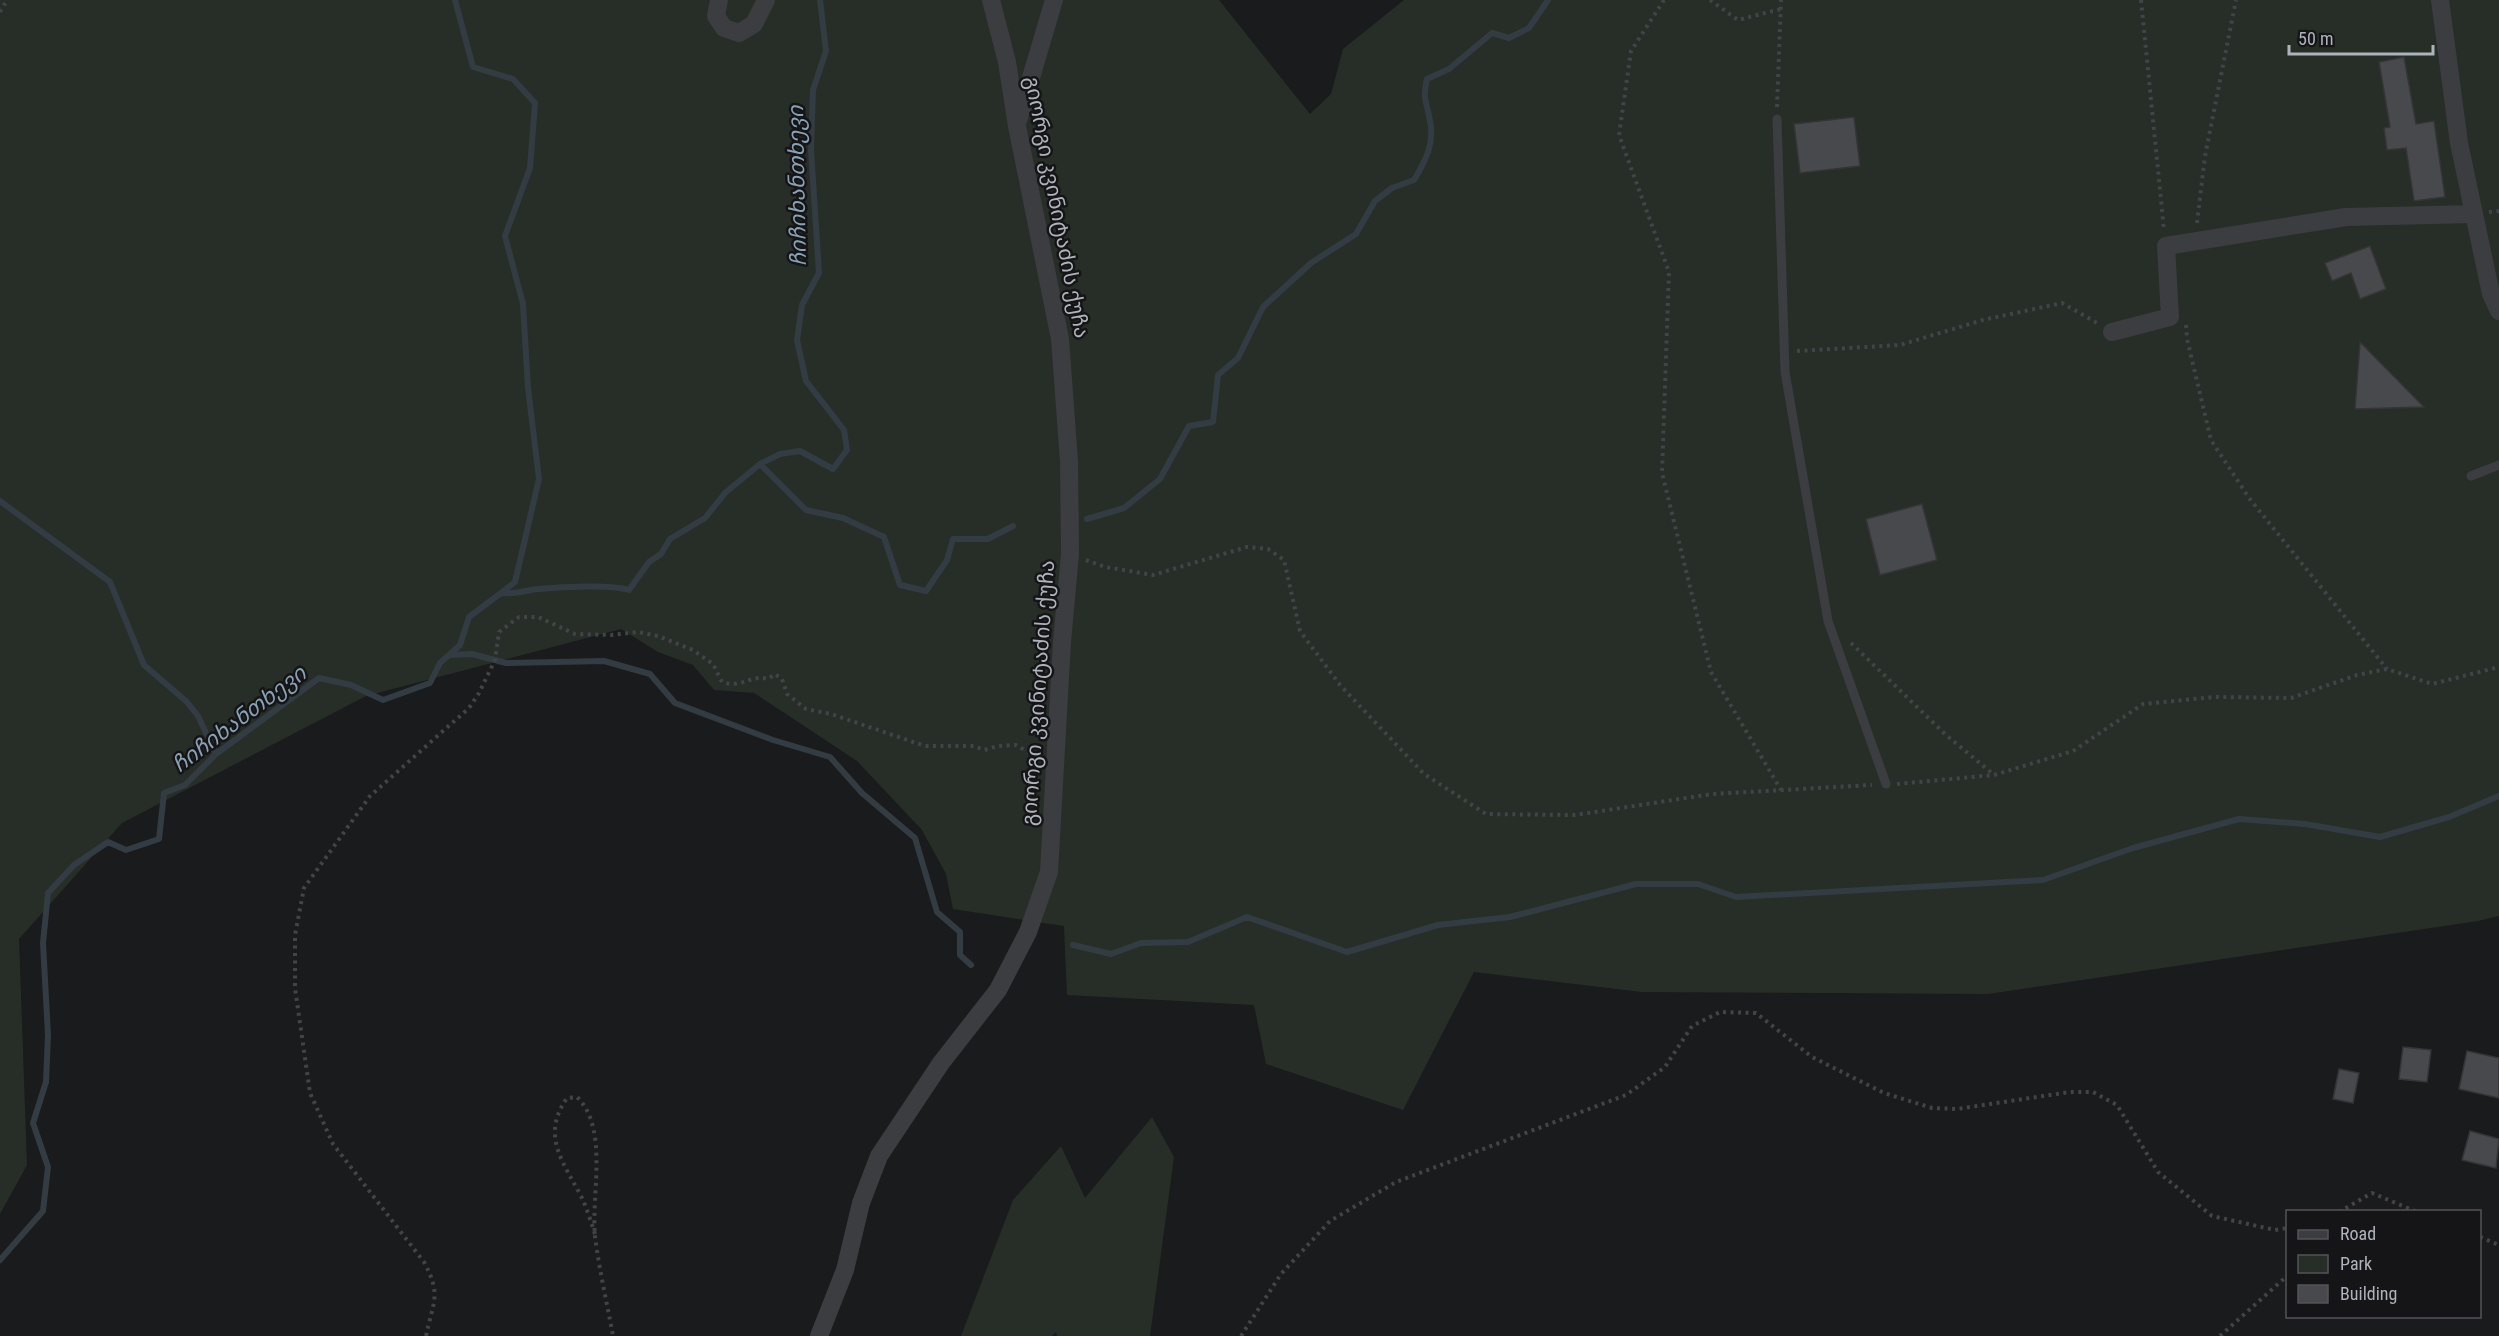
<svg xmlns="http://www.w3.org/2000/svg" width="2499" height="1336" viewBox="0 0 2499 1336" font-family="'Roboto Condensed','Noto Sans Georgian',sans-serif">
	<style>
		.green { fill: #272e27 }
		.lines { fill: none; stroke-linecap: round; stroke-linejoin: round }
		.stream { stroke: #333c42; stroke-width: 6 }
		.building { fill: #48494c; stroke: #353538; stroke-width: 1.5 }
		.path { stroke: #424448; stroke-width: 4; stroke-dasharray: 3 4.5; stroke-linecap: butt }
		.lane { stroke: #3c3d41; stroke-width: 9 }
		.street { stroke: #3c3d41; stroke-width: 18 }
		.labels { text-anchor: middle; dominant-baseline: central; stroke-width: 5; stroke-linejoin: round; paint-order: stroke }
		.street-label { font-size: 21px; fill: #aeb3bb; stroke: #151517 }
		.water-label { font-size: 22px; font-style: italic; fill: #89a1b2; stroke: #151517 }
	</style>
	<rect width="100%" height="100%" fill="#1a1b1c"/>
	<path class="green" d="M0,0H1219L1310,114L1331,94L1343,49L1404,0H2499V916L2478,921L1988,994L1642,992L1474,972L1403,1110L1266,1064L1254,1005L1067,995L1064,926L953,909L946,874L922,830L857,761L754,693L714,690L693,665L658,652L621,629L366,696L122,823L19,939L27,1165L0,1214Z
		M1152,1117L1174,1157L1150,1336H1057L1056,1332L1052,1336H961L1013,1200L1061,1146L1085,1198Z"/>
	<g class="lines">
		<path class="stream" d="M455,0L473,67L513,79L535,103L530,168L505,236L523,304L528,388L539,479L515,582L501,593
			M760,464L806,510L843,518L884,537L900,585L926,591L947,560L953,539H988L1013,526
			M0,501L110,582L144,665L187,702L198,716L216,754
			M1087,519L1124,508L1160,479L1189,426L1213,422L1218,375L1238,358L1263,307L1311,263L1356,234L1375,201L1392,188L1414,180C1425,162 1435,143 1430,121C1427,101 1422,101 1427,79L1449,69L1492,33L1509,38L1529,28L1548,0
			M449,655L472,654L506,663L604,661L650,674L675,703L773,740L830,757L862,793L915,838L937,912L960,932V955L971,965
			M1073,945L1111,954L1141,943L1188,942L1247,917L1347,952L1438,925L1510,917L1636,884H1698L1736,897L2043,880L2133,848L2239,819L2305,824L2380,837L2449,817L2499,796
			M0,1260L43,1211L48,1167L33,1123L46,1082L48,1035L43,943L48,893L74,865L108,842L126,850L159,839L164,793L185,785L216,754L319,678L351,685L383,700L430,683L440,663L460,645L469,617L501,593C516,595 525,590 539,589C561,587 609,584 629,590L649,562L661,554L670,539L705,518L725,493L760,464L780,454L800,451L833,469L847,450L844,430L806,381L797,340L802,305L819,273L811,150L813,90L826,51L820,0"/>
	</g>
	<path class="building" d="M2404,57L2416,124L2434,121L2445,197L2414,201L2406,148L2387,150L2384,128L2390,127L2379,62Z
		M1854,117L1860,166L1800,173L1794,124Z
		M2370,246L2386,289L2360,299L2351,273L2332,281L2325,263Z
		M2360,342L2424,407L2355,409Z
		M1922,504L1937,560L1880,575L1866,519Z
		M2403,1047L2431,1050L2427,1082L2399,1079Z
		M2467,1051L2499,1058V1098L2459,1089Z
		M2339,1069L2359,1073L2353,1103L2333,1099Z
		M2470,1131L2499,1139L2496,1168L2462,1160Z"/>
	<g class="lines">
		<path class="path" d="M1664,0L1631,51L1619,135L1669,272L1662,473L1711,672L1781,790
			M1710,0L1738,20L1781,9
			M2141,0L2164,230
			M0,12L7,0
			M1777,107L1781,0
			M2489,212L2499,211
			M2197,223L2205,156L2236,0
			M2186,325L2187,339L2211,440L2249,498L2387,669
			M1797,351L1900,345L1983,320L2062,303L2099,324
			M1086,560L1105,567L1153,575L1247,547L1268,549L1284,560L1300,631L1340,685L1424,774L1486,814L1575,815L1712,794L1872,785
			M1851,643L1946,735L1993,774
			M1897,784L1994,775L2073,751L2143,704L2215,697L2291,698L2357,675L2387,669L2432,684L2499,667
			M2339,1212L2372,1193L2417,1212
			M595,1234C591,1222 587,1209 582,1198C564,1163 540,1136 567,1098L577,1097C609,1128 591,1195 595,1236C599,1269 607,1303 613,1336
			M2480,1237L2499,1245
			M426,1336C433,1302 442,1295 424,1262L333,1144L310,1093L295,988V935L304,888L370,796L469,708L479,693L495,660L499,632L519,617H538L575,634L612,635L638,632L658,636L693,650L713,664L722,682C742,689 750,674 768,679L775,674L782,679L787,694L806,709L831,714L925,746H974L984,750L998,746L1016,745L1037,757
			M1241,1336L1281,1274L1330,1221L1396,1182L1626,1095L1665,1067L1692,1026L1720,1012L1756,1013L1812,1057L1884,1093L1932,1108L1957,1109L2070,1092H2093L2117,1105L2158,1172L2212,1216L2275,1230L2288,1228
			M2220,1336L2288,1275"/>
		<path class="lane" d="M1777,119L1785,372L1828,621L1886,784
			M2471,476L2499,465"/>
		<path class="street" d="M719,0L716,16L724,28L739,33L754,24L766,0
			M2440,0L2459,143L2491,294L2499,311
			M1019,118L1054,0
			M2112,332L2170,317L2166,246L2346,217L2474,214
			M819,1336L845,1270L861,1203L879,1156L941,1063L998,990L1028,932L1049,872L1062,642L1070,554L1069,461L1060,339L1017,126L1007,62L991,0"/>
	</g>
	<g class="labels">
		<g class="street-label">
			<text transform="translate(1057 207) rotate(79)">გიორგი კვინიტაძის ქუჩა</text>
			<text transform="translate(1038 693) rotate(-86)">გიორგი კვინიტაძის ქუჩა</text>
		</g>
		<g class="water-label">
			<text transform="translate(797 186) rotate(-91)">ჩიჩიხანთხევი</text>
			<text transform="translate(239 719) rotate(-37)">ჩიჩიხანთხევი</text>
		</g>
	</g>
	<rect x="2286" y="1210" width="195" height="108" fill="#151517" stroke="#525459" stroke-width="1.5"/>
	<rect x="2298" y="1230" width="30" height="9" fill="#3c3d41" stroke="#525459" stroke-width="1.5"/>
	<text x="2340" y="1240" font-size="18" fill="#aeb3bb">Road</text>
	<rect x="2298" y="1255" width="30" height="18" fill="#272e27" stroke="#525459" stroke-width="1.5"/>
	<text x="2340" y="1270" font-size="18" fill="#aeb3bb">Park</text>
	<rect x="2298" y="1285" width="30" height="18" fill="#48494c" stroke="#525459" stroke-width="1.5"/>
	<text x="2340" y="1300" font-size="18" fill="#aeb3bb">Building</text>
	<path d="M2289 45v9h144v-9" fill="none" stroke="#aeb3bb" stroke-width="3"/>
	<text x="2298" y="45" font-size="18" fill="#aeb3bb" stroke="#151517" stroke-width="4.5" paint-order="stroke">50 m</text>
</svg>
